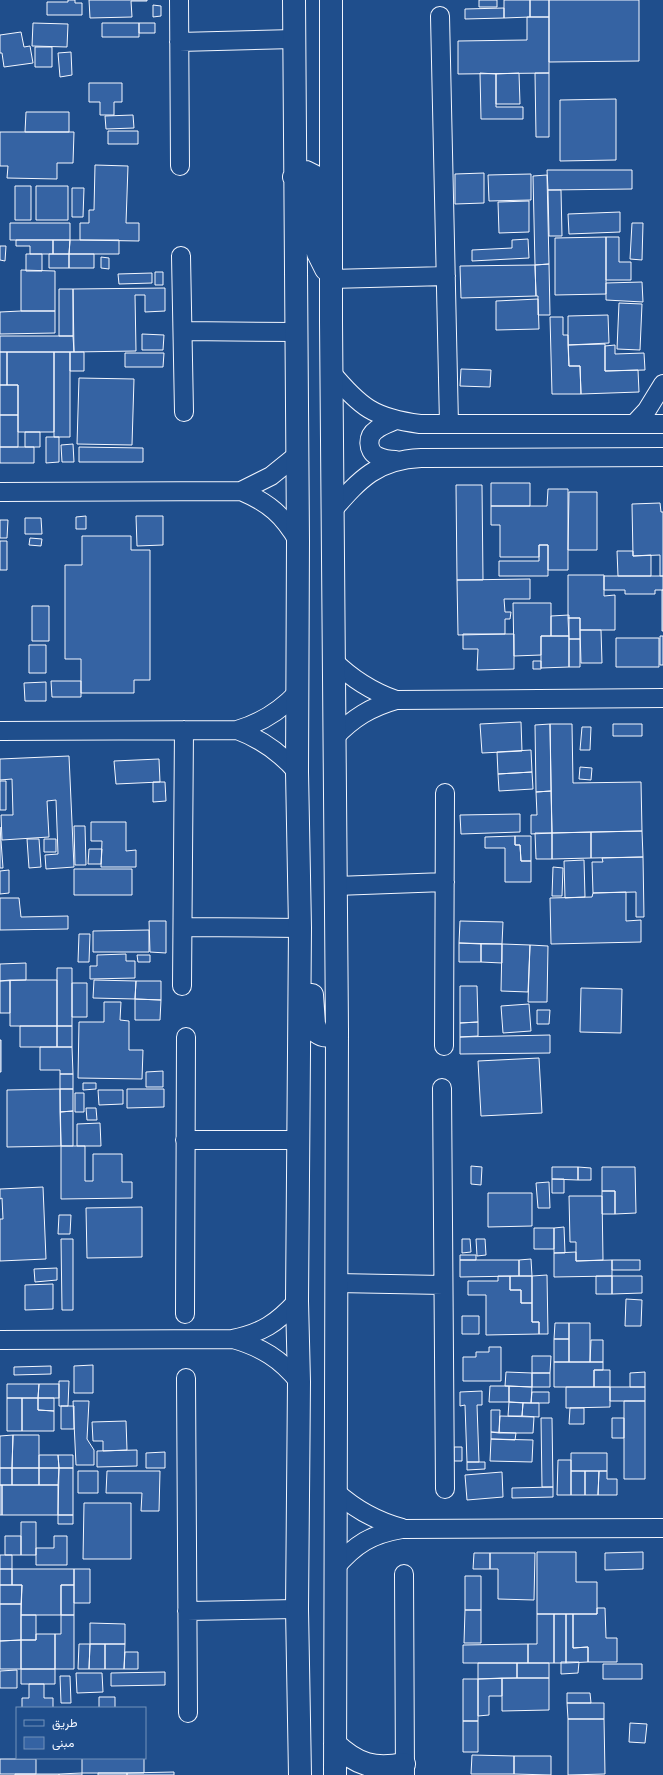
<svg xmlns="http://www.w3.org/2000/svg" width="663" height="1775" viewBox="0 0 663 1775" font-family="Karla,Vazirmatn,sans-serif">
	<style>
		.building { fill: #3563a3; stroke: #f2f6ff }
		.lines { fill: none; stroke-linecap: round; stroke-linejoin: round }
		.minor-casing { stroke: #f2f6ff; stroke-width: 20 }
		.secondary-casing { stroke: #f2f6ff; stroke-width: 24 }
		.minor { stroke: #1f4e8c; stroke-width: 18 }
		.secondary { stroke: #1f4e8c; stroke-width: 22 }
	</style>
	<rect width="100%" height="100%" fill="#1f4e8c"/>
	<path class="building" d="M68,0H75V3H82V15H47V2H68Z
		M89,0H147V1H131L132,17L90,18Z
		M479,0H497V7H479Z
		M504,0H530V17L504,18Z
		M530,0H549V17H530Z
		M549,0H639V61L549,62Z
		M153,5L161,6V16L153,17Z
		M504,8V18L465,19V9Z
		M527,17H549V73L458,74V41L527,40Z
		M33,23L68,24L67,47L32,46Z
		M102,23H139V37H102Z
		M139,23H155V33H139Z
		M21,32L24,47L30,46L33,63L4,67L2,53H0V35Z
		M35,47H52V67H35Z
		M71,52L72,75L60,77L58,53Z
		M480,73L496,74V107H523V119H481Z
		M519,73L520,104H496V74Z
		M535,73H549V137H536Z
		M89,83H122V102H114V115H100V102H89Z
		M616,99V160L560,161V100Z
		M26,112H69V132H25Z
		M133,115L134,128L106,129L105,116Z
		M108,131H138V144H108Z
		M0,132H74L73,163H57V179L7,178L8,166H0Z
		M95,165L128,166L126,223H139V241L80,240V223H89V210H94Z
		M547,170H632V189L548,190Z
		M484,173V203L455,204V174Z
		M531,174V200L489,201L488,175Z
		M547,175L549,264L535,265L533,176Z
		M15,186H31V220H15Z
		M36,186H68V220H36Z
		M72,188H84L83,217H72Z
		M548,190H561L562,236H549Z
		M529,201V232L499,233L498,202Z
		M620,212V232L569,234L568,214Z
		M10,223H70V240H10Z
		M632,223H643L642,260L630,259Z
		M606,237H619V262H631V280H606Z
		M606,237V294L555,295V238Z
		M528,239L529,258L472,261V250L512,248V240Z
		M16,240H53V254H30V246H16Z
		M53,240H70L69,254H53Z
		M70,240H119V254H69Z
		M0,246H6L5,261L0,260Z
		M26,254H42V271H26Z
		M49,254H69V268H49Z
		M69,254H94V268H69Z
		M101,257L109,258V269L101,268Z
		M549,264L550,315H538V296H536L535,265Z
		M535,265L536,296L461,298L460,266Z
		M21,270L55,271V311H21Z
		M155,272H163V285H155Z
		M152,273V283L119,284L118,274Z
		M642,282L643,302L606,300V283Z
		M165,288V311L145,312V295H135L136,351L74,352L73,289Z
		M59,289H73V336H59Z
		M538,299L539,329L496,330V301Z
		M619,303L642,304L640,350L617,349Z
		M21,311H55V333L0,334V312Z
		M608,315L609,343L568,345V316Z
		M550,317H563V335H568L569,366H580L581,394H552Z
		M142,334L164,335L163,350H142Z
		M0,336H73L74,352H0Z
		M605,344V371L638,370L639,392L581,394L580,366H569L568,345Z
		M615,345V354L644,353L645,370L605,371V346Z
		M0,352H7V385H0Z
		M7,352H54V432H18V385H7Z
		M54,352H70V437H54Z
		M70,352H84V371H70Z
		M125,353H164L163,367H125Z
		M461,369L491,370L490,387L460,386Z
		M79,378L134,379L132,445L77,444Z
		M0,385H18V415H0Z
		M0,415H18V447H0Z
		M25,432H40V447H25Z
		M46,437H59V462L46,463Z
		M73,444L74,462H62L61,445Z
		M0,447H34V463H0Z
		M79,447L143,448V462H79Z
		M491,483H530V506H491Z
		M456,485H482L483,580H457Z
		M548,489H568V570H548V545H539V557H500V525H491V506H547Z
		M569,492H597V550H568Z
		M660,503L661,512H663V576H660V555L633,556L632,504Z
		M86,516V529H76V517Z
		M136,516H163V545L137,546Z
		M25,518H41L42,534H25Z
		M0,520H8L7,538H0Z
		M82,536H131V550H150V680H134V693H81V659H65V565H82Z
		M30,538L42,539L41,546L29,545Z
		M0,541H7V570H0Z
		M539,545H548V576H499V561H539Z
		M617,551H633V556L651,555V576H618Z
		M568,575H604V596L615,595V630H580V618H568Z
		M604,576H663V590H655V594H625V590H604Z
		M530,579V599H504L505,612H511L510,619H505V634L458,635L457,580Z
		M662,590H663V631H662Z
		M513,603H551V636H541V655L514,656Z
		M32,606H49V641H32Z
		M569,615V636H551V616Z
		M568,618H580V639H569Z
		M580,630H601L602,663H581Z
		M463,634H514V669L477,670L478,649H463Z
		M541,636H569V667L541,668Z
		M660,636H663V665H660Z
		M616,638H659V667H616Z
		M569,639H580V667H569Z
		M29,645H46V673H29Z
		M533,661H541V669H533Z
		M51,681H81V697H52Z
		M46,682V701H25L24,683Z
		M521,722L522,751L482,753L480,724Z
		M550,724L551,791L536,792L535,725Z
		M550,724H572L573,783L641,782L642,831L552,833Z
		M613,724H642V736H613Z
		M582,727H591L590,750H580Z
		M531,750L532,772L498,774L497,752Z
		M69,756L74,867L46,869L45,855L58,854L56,800L47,801L49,837L2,840L1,815H13L12,779L0,780V759Z
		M159,759L160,782L116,784L114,761Z
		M580,767L592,768L591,780L579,779Z
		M532,772L533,789L499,791L498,774Z
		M0,781H6V810H0Z
		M153,782H165L166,801L153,802Z
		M551,791L552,833L531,834V815H537L536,792Z
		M520,814V832L461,834L460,815Z
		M91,822H126V851L136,850V867H101L102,841H91Z
		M74,826H85L86,865H75Z
		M0,827L3,868H0Z
		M642,831L643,857L591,858V832Z
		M591,832V858L552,859V833Z
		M535,833H552V859H536Z
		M515,836V845H520L521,861H531V882H505V848H485V837Z
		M515,836H531V861H521L520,845H515Z
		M27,839H39L41,867L29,868Z
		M44,839H56V852H44Z
		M89,849H102L101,864H88Z
		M643,857L644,917H636V892L593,893L592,862H603L602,858Z
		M584,860L585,897L565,898L564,861Z
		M553,867L563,868L562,896H552Z
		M74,869H132V895H74Z
		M9,870V893L0,894V871Z
		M626,892V921L641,920V942L551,944L550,898L592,897L593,893Z
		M0,898H19L21,917L68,916V929L0,930Z
		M149,921H166V953L150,952Z
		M460,921L503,922L502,944L459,943Z
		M149,930V952H93V931Z
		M79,934H90L89,962H78Z
		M459,943L481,944V962H459Z
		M481,944H502V963L481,962Z
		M502,944L530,945L528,992L501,991Z
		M530,945L548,946L547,1002H528Z
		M126,954V961H135V978L90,979V966H97V955Z
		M137,955H150V962H138Z
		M26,963V980L0,981V964Z
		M57,968H72V1026H57Z
		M10,980V1013H0V981Z
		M10,980H57V1026H10Z
		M94,980L136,981L135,999L93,998Z
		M136,981H161V1000L135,999Z
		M72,983H87V1017H72Z
		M460,986H477L478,1022L460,1023Z
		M581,988L622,989L621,1033L580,1032Z
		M135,999L161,1000L160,1020H135Z
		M104,1002H121L120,1020L129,1021V1050H143L142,1079L78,1078L79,1022H104Z
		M529,1004L531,1031L503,1033L501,1006Z
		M537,1010H550L549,1024H537Z
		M478,1022V1036L460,1037V1023Z
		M20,1026H57V1047H20Z
		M57,1026H72V1047H57Z
		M550,1035V1053L460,1054V1037Z
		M0,1040H1V1072H0Z
		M40,1047H72L73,1074H60V1070H40Z
		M539,1058L542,1113L481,1116L478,1061Z
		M163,1071V1087H146V1072Z
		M60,1074H73V1089H60Z
		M83,1083H96V1089L83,1090Z
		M60,1089L61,1146L7,1147V1090Z
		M60,1089H73V1111L60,1112Z
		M127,1089H164V1107L127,1108Z
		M98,1090H123V1104L99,1105Z
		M75,1093H84V1112H75Z
		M86,1108H96L97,1120H87Z
		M73,1111V1146H61L60,1112Z
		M100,1123L101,1146H77V1124Z
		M61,1146H85V1181H93V1154H122V1182H132V1198L61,1199Z
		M471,1166L482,1167L481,1185L471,1184Z
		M552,1167H578V1180L552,1179Z
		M578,1167L591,1168V1180H578Z
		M602,1167H635L636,1213L615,1214V1191H602Z
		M552,1179H564V1193H552Z
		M549,1182L550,1208H538L536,1183Z
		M43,1187L46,1259L0,1261V1219H3L2,1198L0,1199V1189Z
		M602,1191H615V1214H602Z
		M488,1193H532V1226L488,1227Z
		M569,1196H602L603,1260L576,1261V1242H570Z
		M142,1207V1257L87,1258L86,1208Z
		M59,1215H71L70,1234H58Z
		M564,1227L565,1253H554V1228Z
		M534,1228H554V1249H534Z
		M61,1239H73V1310H62Z
		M462,1239H470L471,1252L462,1253Z
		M476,1239H485L486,1255L477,1256Z
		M576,1252V1261L612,1260V1276L554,1277V1253Z
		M460,1255H476V1260H460Z
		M531,1259L532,1276H519V1260Z
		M460,1260H519V1276L460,1277Z
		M612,1260H640V1270H612Z
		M57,1268V1280L35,1282L34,1269Z
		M547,1275L548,1334H539V1322H532V1276Z
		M498,1276H510V1290H521V1303H532V1322H539V1334L486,1335V1295H468V1281H498Z
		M510,1276H532V1303H521V1290H510Z
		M596,1276H612V1294H596Z
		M612,1276H642V1293L612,1294Z
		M53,1284V1309L25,1310V1285Z
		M626,1299L642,1300L641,1326H625Z
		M462,1316H479V1334H462Z
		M555,1323H569V1339H554Z
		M569,1323H590V1362H569Z
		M554,1339H569V1362H554Z
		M591,1340H603V1362H590Z
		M489,1347H501V1381H463V1357H476V1352H489Z
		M532,1356H551L550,1373H532Z
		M554,1362H603V1370H594V1387H554Z
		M93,1365V1393H74V1366Z
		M51,1366V1374L14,1375V1367Z
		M594,1370H610V1387H594Z
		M506,1372L532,1373V1387L505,1386Z
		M645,1372V1387H630V1373Z
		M532,1373H550V1387H532Z
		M59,1381H69L68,1406H59Z
		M7,1384H39L38,1398H7Z
		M39,1384H59V1398H38Z
		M490,1386H509V1402H489Z
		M509,1386L532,1387L531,1403L509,1402Z
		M566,1387H610V1407L566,1408Z
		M610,1387H645V1401H610Z
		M482,1391V1405H477L479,1462H467L465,1405L460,1406V1392Z
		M532,1392H549V1403H531Z
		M7,1398H22V1431H7Z
		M22,1398H38V1410L54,1411V1431H22Z
		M38,1398H54V1411L38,1410Z
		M73,1401H89L87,1439L94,1450V1465H76Z
		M624,1401H645V1479H624Z
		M509,1402L523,1403L522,1416H508Z
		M523,1403H539V1417L522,1416Z
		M61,1406H74V1429H61Z
		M570,1408H584V1424H569Z
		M491,1410H500L499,1433L491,1432Z
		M500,1416L534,1417L533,1433H499Z
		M541,1418H552L553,1487H542Z
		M612,1418H624V1438H612Z
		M126,1421L127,1450L103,1451V1441H93L92,1422Z
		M491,1432L516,1433L515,1440L491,1439Z
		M13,1435L12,1468H0V1436Z
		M13,1435H39V1468H12Z
		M491,1439L533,1440L532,1462L490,1461Z
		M454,1447H462V1461H454Z
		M137,1450V1466L97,1467V1451Z
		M165,1452V1468H146V1453Z
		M571,1453H607V1471H571Z
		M39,1455H58L59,1468H39Z
		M58,1455H73V1468H59Z
		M558,1460H571V1495H557Z
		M467,1462H485V1469L467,1470Z
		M0,1468H12V1485H0Z
		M12,1468H39V1485H12Z
		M39,1468H59L58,1485H39Z
		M59,1468H73V1515H58Z
		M78,1471H98V1493H78Z
		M107,1471H160L159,1511H141L142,1493H106Z
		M571,1471H585V1495H571Z
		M585,1471H599L598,1495H585Z
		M599,1471H607V1479H617V1495H598Z
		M502,1472L503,1497L467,1500L465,1475Z
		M0,1485H2V1515H0Z
		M2,1485H58V1515H2Z
		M553,1487V1497L512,1498V1488Z
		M84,1503H131V1559H83Z
		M58,1515H73V1524H58Z
		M21,1522H36V1555H21Z
		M5,1536H21V1555H5Z
		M54,1536H67V1565H36V1548H54Z
		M537,1552H576V1582H597V1614H537Z
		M643,1552V1569L605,1570V1553Z
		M474,1553H490V1569H473Z
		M490,1553H535L534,1600L498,1599V1569H490Z
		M0,1555H12V1569H0Z
		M0,1569H12V1585H0Z
		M12,1569H74V1585H61V1615H21L22,1585H12Z
		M74,1569H90V1603H74Z
		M465,1576H481V1610H465Z
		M0,1585H22L21,1604H0Z
		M61,1585H74V1615H61Z
		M0,1604H21V1640L0,1641Z
		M597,1608H605L606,1638H617V1662H588V1647L573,1648V1614H597Z
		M465,1610H481V1643H464Z
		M537,1614H554V1663H528V1644H537Z
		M554,1614H566V1663H554Z
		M566,1614H573V1648L588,1647V1662L566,1663Z
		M21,1615H36V1640H21Z
		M61,1615H74V1669H55V1634H61Z
		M90,1623L125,1624V1644H90Z
		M36,1634H55V1669H21V1640H36Z
		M21,1640V1669H0V1641Z
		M79,1644H90L89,1669H78Z
		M90,1644H105V1669H89Z
		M105,1644H125L124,1669H105Z
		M528,1644V1663H463V1645Z
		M125,1652H138V1669H124Z
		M561,1662H579L578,1673L561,1674Z
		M478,1663H517V1678L478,1679Z
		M517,1663H549V1678H517Z
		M603,1664H642V1679H603Z
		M21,1669H55V1684H21Z
		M17,1670V1688H0V1671Z
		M165,1672V1685L111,1686V1673Z
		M76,1673H102L103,1692L77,1693Z
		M60,1676H70L71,1703H61Z
		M502,1678H549V1710L502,1711Z
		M502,1678V1696H489V1715L478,1716V1679Z
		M463,1679H478V1721H463Z
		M29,1684H44V1698H53V1708H22V1698H29Z
		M567,1693H590L591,1703H567Z
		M99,1697H115V1708H99Z
		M567,1703H604V1719H568Z
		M568,1719H604L605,1774L568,1775Z
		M463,1721H478V1752H463Z
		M630,1723L647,1724L645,1743L629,1742Z
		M472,1755L514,1756V1774H471Z
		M514,1756H551V1775L514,1774Z
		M82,1758H144V1773H82Z
		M0,1759H36V1774H0Z
		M174,1772V1775H127V1773Z
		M82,1773V1775H59V1774Z
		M98,1773H127V1775H98Z
		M15,1774H59V1775H15Z"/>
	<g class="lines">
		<g class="minor-casing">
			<path id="minor" d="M179,0L180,166
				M440,16L449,424
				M179,42L294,39
				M181,256L184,412
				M331,279L446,276
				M183,331L296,332
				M331,372C360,407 374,418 420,424H663
				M634,424L647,410L663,384
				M396,460C390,460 383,459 377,456C367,451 367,436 376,430C382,425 390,423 396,420
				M241,491L271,476L297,455
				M0,492L241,491C269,503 283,515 298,541
				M333,510C360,479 377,460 421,458L663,457
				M334,661C352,679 371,691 396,700
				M237,730C261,739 280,752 297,772
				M0,731L237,730C261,723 280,711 297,693
				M335,737C353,718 371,707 396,700L663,698
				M336,886L445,882
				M183,927L300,928
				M182,986L184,730
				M444,1046L445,793
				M442,1088L445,1489
				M185,1140H298
				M337,1283L443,1285
				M185,1314L186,1037
				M233,1339C261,1347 281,1359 299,1382
				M0,1340L232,1339C262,1333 277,1323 297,1301
				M186,1378L188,1713
				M336,1492C356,1510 376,1521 402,1528
				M335,1568C355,1544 372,1534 402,1529L663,1528
				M404,1574L405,1775
				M187,1611L297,1609"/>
		</g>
		<g class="secondary-casing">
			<path id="secondary" d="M294,0L298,541L297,772L300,928L297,1301L299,1382L297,1609L300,1775
				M331,0V322L337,1030L335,1775
				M294,177L306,172L314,176L316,244L318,253L326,269
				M312,995L314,1024L317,1032C325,1038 330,1036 337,1030
				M335,1744C357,1765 375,1770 404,1764"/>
		</g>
		<use href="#minor" class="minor"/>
		<use href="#secondary" class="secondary"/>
	</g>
	<rect x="16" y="1707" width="130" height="52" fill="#1f4e8c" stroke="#7391ba"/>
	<rect x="24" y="1720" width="20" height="6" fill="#1f4e8c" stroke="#7391ba"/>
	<text x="52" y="1727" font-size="12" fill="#f2f6ff">طريق</text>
	<rect x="24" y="1737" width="20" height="12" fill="#3563a3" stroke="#7391ba"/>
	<text x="52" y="1747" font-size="12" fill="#f2f6ff">مبنى</text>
</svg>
